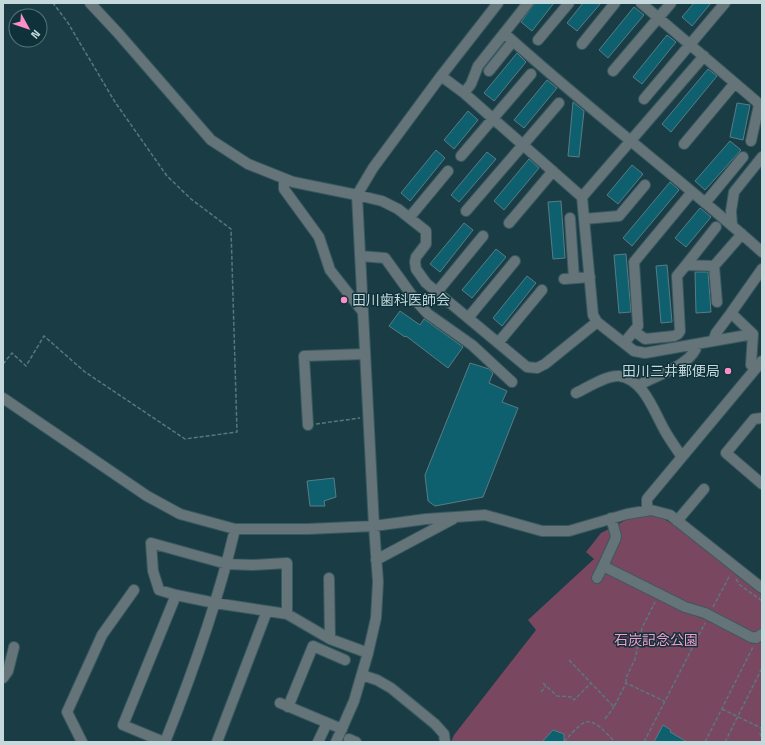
<svg xmlns="http://www.w3.org/2000/svg" width="765" height="745" viewBox="0 0 765 745" font-family="'Space Grotesk','Noto Sans JP',sans-serif">
	<style>
		.green { fill: #794760 }
		.building { fill: #0e606f; stroke: #587c85 }
		.lines { fill: none; stroke-linecap: round; stroke-linejoin: round }
		.minor-casing { stroke: #395960; stroke-width: 12 }
		.path { stroke: #5a777e; stroke-width: 1.5; stroke-dasharray: 4 2; stroke-linecap: butt }
		.minor { stroke: #657478; stroke-width: 10 }
		.poi-dot { fill: #fb8fc6; stroke: #0f323a; stroke-width: 1.5 }
		.labels { text-anchor: middle; dominant-baseline: central; stroke-width: 3; stroke-linejoin: round; paint-order: stroke }
		.poi-label { font-size: 14px; fill: #c5d8dc; stroke: #0f323a; text-anchor: start }
		.park-label { font-size: 14px; fill: #fa9ccb; stroke: #0f323a }
	</style>
	<rect width="100%" height="100%" fill="#1a3d45"/>
	<path class="green" d="M653,515L663,518L687,534L762,595V742H451L454,735L536,630L528,620L594,559L586,552L601,533L630,518Z"/>
	<path class="building" d="M535,3H554L532,31L521,22Z
		M583,3H601L577,31L567,23Z
		M694,3H711L692,26L682,17Z
		M634,7L644,15L608,58L599,50Z
		M667,35L676,42L642,84L633,77Z
		M517,53L526,62L494,101L484,93Z
		M708,69L717,76L671,132L662,124Z
		M547,80L557,88L524,128L514,120Z
		M573,102L584,111L579,157L568,156Z
		M737,103L750,105L743,140L730,137Z
		M468,111L478,120L454,149L444,140Z
		M730,141L741,150L705,190L695,181Z
		M436,150L445,158L410,201L401,193Z
		M487,152L496,159L459,202L451,195Z
		M529,159L539,168L504,210L494,201Z
		M632,165L643,174L618,204L607,195Z
		M670,182L679,190L632,246L623,238Z
		M561,201L565,258L553,259L548,202Z
		M700,208L711,217L686,247L675,238Z
		M464,223L473,230L440,272L430,264Z
		M496,249L506,257L472,298L462,290Z
		M626,254L631,312L619,313L614,255Z
		M667,265L672,322L661,323L656,266Z
		M695,272H708L711,312L696,313Z
		M527,276L536,283L502,326L493,318Z
		M400,311L420,325L424,319L463,347L448,368L406,336L405,337L389,326Z
		M470,363L489,369L493,373L489,383L507,391L502,402L518,408L483,497L435,506L428,501L425,475Z
		M334,478L336,497L324,501L325,506H310L307,481Z
		M663,725L671,730L670,732L687,742H654Z
		M553,730L564,734V742H542Z"/>
	<g class="lines">
		<g class="minor-casing">
			<path id="minor" d="M90,3L118,33L211,140L248,164L293,182L357,195L382,201L398,209L426,231V244L416,257L415,262L416,269L426,283L527,367L537,368L545,364L597,322
				M641,3L756,101L762,109
				M504,33C588,109 678,177 762,252
				M538,40L569,3
				M582,44L615,3
				M489,71L513,41
				M613,71L671,3
				M441,76L464,93L582,197L593,315L597,322L634,351L645,353L753,334
				M464,93L471,84L478,66L528,3
				M644,99L725,3
				M751,141L759,105
				M684,144L735,83
				M461,156L531,74
				M284,179V189L319,237L330,270L363,312
				M582,197L704,56
				M705,203L743,157
				M466,211L559,103
				M409,218L448,171
				M570,218L574,278
				M584,219L619,216L645,185
				M509,223L553,171
				M732,225L731,211L734,192L762,157
				M360,256L385,258L416,301L428,314L472,345L512,382
				M714,266L686,265L716,227
				M564,279L590,277
				M437,292L483,236
				M717,302L714,266L742,234
				M468,318L515,261
				M634,331L645,339L674,336L678,334L680,331L677,276L686,265
				M713,341L716,333L731,313
				M498,343L542,290
				M624,343L638,326L634,262L692,192
				M755,369L751,365L753,334L731,313L762,269
				M639,386L643,383C658,375 695,363 697,344
				M576,393C587,388 606,375 619,376C644,379 654,412 665,431C670,440 676,448 682,457
				M3,398L147,496L180,514L235,529H308L374,526L426,519L485,515L542,531H569L627,514L651,510L670,515L762,588
				M762,418L754,419L726,453L762,484
				M308,425L304,356L365,354
				M647,511V499L762,361
				M611,518L616,536L615,540L603,566L685,607L705,613L751,637L756,638L762,634
				M677,521L704,489
				M376,560L453,519
				M329,578L330,639
				M597,578L603,566
				M176,595L159,590L153,571L151,543L227,564L252,565L287,563V614
				M362,675L377,680L391,688L435,724L444,734L445,742
				M3,678L8,671L14,647
				M280,703L342,729
				M288,707L313,646L345,660
				M349,739L356,742
				M82,742L67,712L102,635L134,590
				M164,742L123,725L176,595L215,603L287,614L330,639L368,653
				M165,742C193,672 218,602 235,529
				M217,742L267,611
				M318,742L327,723
				M336,742L354,701L368,653L376,618L378,582L374,526L357,195L373,168L441,76L498,3"/>
		</g>
		<path class="path" d="M3,364L12,353L26,366L44,336L85,372L185,439L237,432L231,229L191,199L167,176L115,102L68,23L53,3
			M316,424L360,418
			M736,579L740,585L762,601
			M713,607L730,575
			M569,660L614,707L626,683L664,701
			M543,683L557,696L572,697L574,700L591,683
			M626,683V678L635,659L642,628L655,602
			M541,692L546,686
			M722,709L761,728
			M605,719L614,707
			M762,727L760,733L762,739
			M564,742C588,714 590,716 615,742
			M644,742L705,623
			M705,742L753,647
			M725,742L762,668"/>
		<use href="#minor" class="minor"/>
	</g>
	<g class="poi-dot">
		<circle cx="344" cy="300" r="4"/>
		<circle cx="728" cy="371" r="4"/>
	</g>
	<g class="labels">
		<g class="poi-label">
			<text x="352" y="300">田川歯科医師会</text>
			<text x="720" y="371" text-anchor="end">田川三井郵便局</text>
		</g>
		<g class="park-label">
			<text x="656" y="640">石炭記念公園</text>
		</g>
	</g>
	<rect width="765" height="745" fill="none" stroke="#c5d8dc" stroke-width="8"/>
	<g transform="translate(28 28) rotate(130)"><circle r="19" fill="#0f323a" stroke="#58747b"/>
	<path d="M0-3L7 15L0 10L-7 15Z" fill="#fb8fc6"/>
	<text y="-6" font-size="11" font-weight="bold" text-anchor="middle" fill="#c5d8dc">N</text>
	</g>
</svg>
